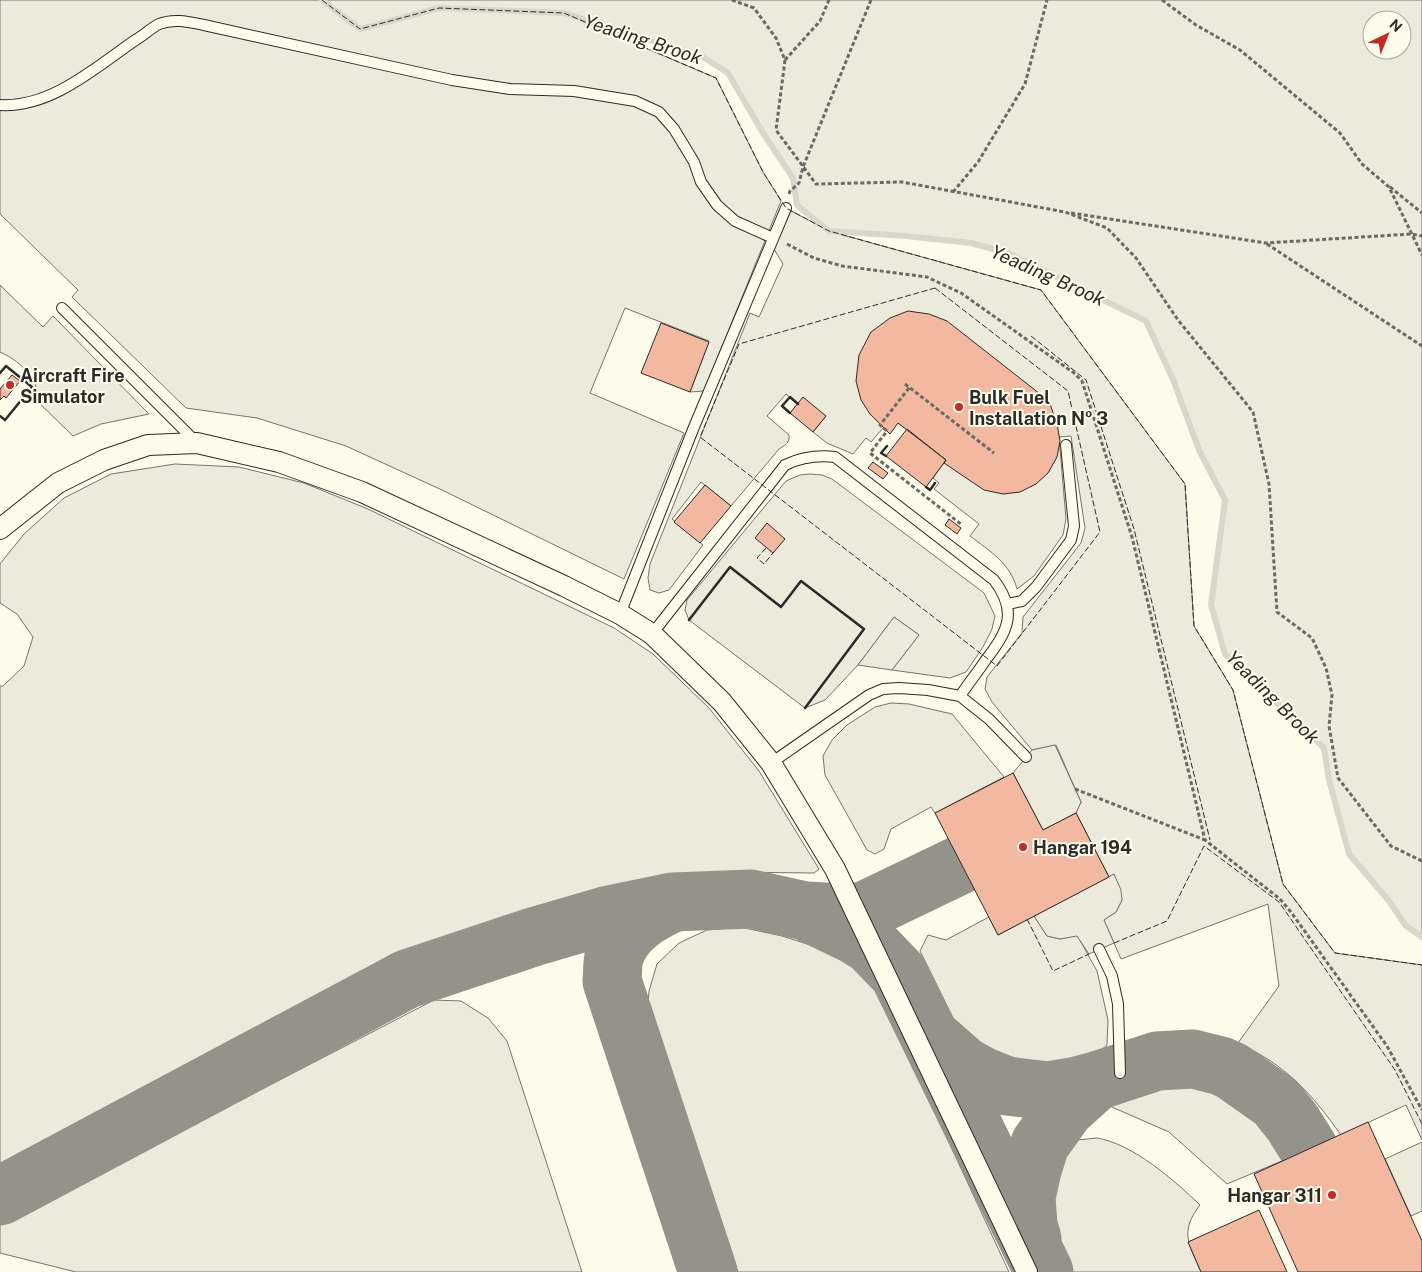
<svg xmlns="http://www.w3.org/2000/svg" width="1422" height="1272" viewBox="0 0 1422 1272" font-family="'Public Sans',sans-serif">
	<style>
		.green { fill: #ecebdb; stroke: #74746e; fill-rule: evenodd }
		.parking { fill: #eceadb; stroke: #74746e }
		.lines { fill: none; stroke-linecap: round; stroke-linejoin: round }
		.stream { stroke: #d8d7c9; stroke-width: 6 }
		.taxiway { stroke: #94938a; stroke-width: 59 }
		.building { fill: #f2b8a0; stroke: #2b2b2b }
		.lane-casing { stroke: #2b2b2b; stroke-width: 12 }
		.street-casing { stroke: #2b2b2b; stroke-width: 22 }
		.path { stroke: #6a6964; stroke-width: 3; stroke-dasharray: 4 2.5; stroke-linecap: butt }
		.lane { stroke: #fdfbea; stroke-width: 10 }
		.street { stroke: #fdfbea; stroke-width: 20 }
		.fence { stroke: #2b2b2b; stroke-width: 1; stroke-dasharray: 6 2.5; stroke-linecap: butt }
		.wall { stroke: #2b2b2b; stroke-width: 2.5 }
		.poi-dot { fill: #c62828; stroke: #fdfbea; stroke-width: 2 }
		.labels { text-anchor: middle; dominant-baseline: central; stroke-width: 4; stroke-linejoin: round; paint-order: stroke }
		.poi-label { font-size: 18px; font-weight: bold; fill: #2b2b2b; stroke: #fdfbea; text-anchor: start }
		.water-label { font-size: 19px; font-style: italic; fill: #2b2b2b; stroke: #fdfbea }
	</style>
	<rect width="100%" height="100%" fill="#fdfbea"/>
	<path class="green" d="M0,0H1422V937L1406,926L1389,901L1349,854L1329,780L1324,748L1225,654L1211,605L1225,500L1199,449L1174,382L1146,321L1008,253L971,243L906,236L832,232L1041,290L1185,484L1194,626L1233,690L1283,884L1335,953L1422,965V1140L1406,1105L1341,1135C1311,1093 1286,1065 1238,1043L1279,986L1268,904L1121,959L1104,920L1116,912L1122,900L1114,874L1109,877L1076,813L1081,802L1056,745L1032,750L992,702L985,689L987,677L1022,633L1023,617L1081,543L1085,528L1071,436L1059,437L1066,519L1063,535L1034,576L1017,589C1010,563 991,552 970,536L979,524L934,489L939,483L933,478L946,460L898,423L887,431L883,428L871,442L866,438L853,454L827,443L813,432L826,416L798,404L786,394L767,416L789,435C790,443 785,445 779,449L731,506L701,482L672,519L703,545L669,590L659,593L650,590L648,578L650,564L750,313L759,317L783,264L774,249L791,211L826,229L797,205L793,178L763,133L728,73L703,57L570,16L716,78L763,172L781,201L704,391L690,392L709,341L625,308L590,393L684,433L624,579L442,490L346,446L257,418L186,408L72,297L78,290L0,214ZM1372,20H1402V50H1372Z
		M0,285L43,327L53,316L149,414L101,424L73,436L35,399C36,395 37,390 36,387C32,372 14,358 0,352Z
		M175,464L239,467L304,483L368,509L614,628L653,654L709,708L759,771L819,869L814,873L719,872L620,884L388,963L0,1168V686H3L24,666L33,637L17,614L0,603V564L24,534L64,498L111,474Z
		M810,474L822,475L832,479L984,593L995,616L992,629L983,647L966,672L950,678L892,670L919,635L894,617L858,665L825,700L805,708L863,629L800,581L781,607L730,567L689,620L685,610L687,600L786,481L800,475Z
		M891,703L909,704L952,714L1004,777L935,813L931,807L891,829L884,849L875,854L867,850L825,775L823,756L832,740L847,725L875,707Z
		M1034,916L1047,936L1060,939L1077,935L1097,971L1108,1020L1107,1045L1088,1062L1064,1067L1028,1065L992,1054L956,1024L920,951L928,935L946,940L989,917L998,935Z
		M740,927L782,936L817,947L850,962L877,987L1009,1272H738L648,1005L649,991L657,964L679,943L707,930Z
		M434,1000L461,1001L488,1018L507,1041L582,1272H76L0,1253V1225Z
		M1168,1083C1226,1087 1263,1108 1296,1155L1227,1184L1169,1132L1105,1104L1139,1089Z
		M1097,1138C1133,1144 1174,1180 1200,1205C1179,1232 1189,1244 1201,1272H1070C1066,1263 1061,1253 1057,1243C1044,1208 1054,1168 1077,1140Z
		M1422,1142V1211L1411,1216L1385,1159Z"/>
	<path class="parking" d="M730,567L781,606L801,581L864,629L805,708L689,620Z
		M894,617L919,635L892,670L858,665Z
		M1055,745L1081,802L1076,813L1043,830L1013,773L1032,750Z
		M1114,874L1121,890L1122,900L1116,912L1104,920L1114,943L1089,954L1077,936L1060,939L1047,936L1034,916Z"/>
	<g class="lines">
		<path class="stream" d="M322,0L360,29L439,8L564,13L703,57L728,73L763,133L793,178L797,205L829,231L906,236L971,243L1008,253L1146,321L1174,382L1199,450L1225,500L1211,605L1225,654L1324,748L1329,780L1349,854L1389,901L1406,926L1422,937"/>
		<path class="taxiway" d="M672,903C648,914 622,929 614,957C612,964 613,973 612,981L708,1272
			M805,911L845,913L864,911L962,864
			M933,1039L964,1066L984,1077L1007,1086L1048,1091L1073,1087L1096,1081L1157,1061L1193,1059L1221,1066L1232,1071L1276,1102L1292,1122L1309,1149
			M0,1196L407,979L533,937L605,916L673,902L751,899L805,911L855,935L871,945L899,974L1044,1272
			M1032,1239L1028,1225L1026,1197L1032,1170L1040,1144L1065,1109L1096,1081"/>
	</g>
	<path class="building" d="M908,311L929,314L947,321L1049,401L1057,424L1060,441L1057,457L1048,473L1036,484L1020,492L1003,494L984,490L944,463L946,460L898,423L890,434L870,414L861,400L856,381L859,355L871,332L890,318Z
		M661,323L709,342L690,392L641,373Z
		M12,375L20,381L6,398L4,396L0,400V389Z
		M803,397L826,416L813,432L790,413Z
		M907,429L946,460L926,487L886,456Z
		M873,462L888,473L883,479L868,468Z
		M705,485L731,506L700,543L674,522Z
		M949,519L961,528L957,534L945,525Z
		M767,523L785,539L773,553L755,538Z
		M1013,773L1043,830L1076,813L1109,877L998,935L935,813Z
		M1368,1122L1422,1241V1272H1298L1254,1174Z
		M1259,1210L1287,1272H1201L1188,1242Z"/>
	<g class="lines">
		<g class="lane-casing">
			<path id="lane" d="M0,105C52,108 97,66 137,39C144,35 151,28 159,24C174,18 189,22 204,25L452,80L510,89L574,91L635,101L659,112L674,129L694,162L701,182L717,205L735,221L773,238
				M62,308L196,442
				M1007,604L1022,601L1036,587L1071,540L1074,526L1066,445
				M620,614L694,427L786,208
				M652,634L785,465C802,457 817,455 835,457L994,580C1019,613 1007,632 985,661C977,673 968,684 960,696
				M771,763L869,695L883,689L899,688L928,690L960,696L989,719L1026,757
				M1099,949L1112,976L1118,1004L1120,1073"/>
		</g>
		<g class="street-casing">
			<path id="street" d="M0,529L58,483L104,460L148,445L197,443L279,462L362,492L564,586L620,614L652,634L722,702L771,763L835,869L1027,1272"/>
		</g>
		<path class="path" d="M732,0L754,8L776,38L785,60L776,130L816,184L902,182L1065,212L1107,228L1136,258L1178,320L1253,412L1269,484L1277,612L1312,638L1326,668L1332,695L1329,726L1338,778L1391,846L1422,861
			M1162,0L1196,25L1240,50L1340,133L1362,164L1389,187L1422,255
			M785,60L820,21L829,0
			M1390,187L1422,213
			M953,192L978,162L1025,84L1047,0
			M789,194L790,191L799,183L803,167L871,0
			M1071,213L1266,243L1411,234L1422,236
			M787,244L814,258L842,266L927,277L961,293L1074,373L1082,381L1132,537L1205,840L1280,899L1291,912L1387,1046L1422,1110
			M1267,244L1422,346
			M905,384L994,453
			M909,388L880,425L887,431L870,453L962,525
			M1075,789L1205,840"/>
		<use href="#lane" class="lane"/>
		<use href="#street" class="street"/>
		<path class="fence" d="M322,0L360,29L439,8L564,13L716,78L763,172L786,208L829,231L1041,290L1185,484L1194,626L1233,690L1283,884L1335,953L1422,965
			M935,288L1068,391L1100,532L997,666L700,437L739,344Z
			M1031,336L1086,380L1134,529L1210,840
			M766,548L757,558L764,564L773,553
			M1027,919L1053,971L1089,954
			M1114,943L1167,921L1204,846L1279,902L1395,1070L1422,1124"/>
		<path class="wall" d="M0,373L6,366L32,387L5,420L0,416
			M790,413L782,406L790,397L798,404
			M886,456L881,453L887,446
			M926,487L930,490L935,483
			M689,620L730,567L781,607L801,581L864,629L805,708"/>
	</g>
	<g class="poi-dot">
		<circle cx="10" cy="385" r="5"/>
		<circle cx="959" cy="407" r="5"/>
		<circle cx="1023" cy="847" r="5"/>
		<circle cx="1332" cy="1195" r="5"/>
	</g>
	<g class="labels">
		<g class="poi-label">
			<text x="20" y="375">Aircraft Fire<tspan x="20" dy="21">Simulator</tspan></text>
			<text x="969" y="397">Bulk Fuel<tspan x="969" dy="21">Installation № 3</tspan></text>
			<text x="1033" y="847">Hangar 194</text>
			<text x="1322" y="1195" text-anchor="end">Hangar 311</text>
		</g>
		<g class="water-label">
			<text transform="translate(643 39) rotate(18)">Yeading Brook</text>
			<text transform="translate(1048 275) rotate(24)">Yeading Brook</text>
			<text transform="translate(1273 697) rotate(45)">Yeading Brook</text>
		</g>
	</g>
	<g transform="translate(1387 35) rotate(43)"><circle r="24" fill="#fdfbea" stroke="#a9a89e"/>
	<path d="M0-4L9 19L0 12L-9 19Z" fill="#c62828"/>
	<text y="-8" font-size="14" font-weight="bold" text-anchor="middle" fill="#2b2b2b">N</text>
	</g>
</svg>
